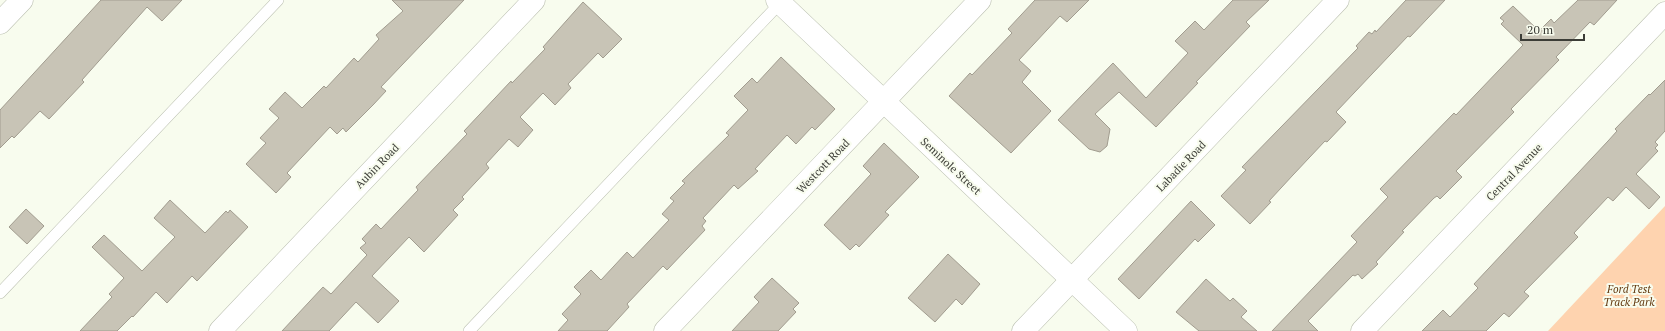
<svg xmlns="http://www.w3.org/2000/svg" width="1665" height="331" viewBox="0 0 1665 331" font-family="'PT Serif',serif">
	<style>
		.green { fill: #fed3af }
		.building { fill: #c8c4b6; stroke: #a19c8f }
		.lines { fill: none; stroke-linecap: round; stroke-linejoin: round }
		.lane-casing { stroke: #bcc0b2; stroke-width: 12 }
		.street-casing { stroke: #bcc0b2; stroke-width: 23 }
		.secondary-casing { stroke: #bcc0b2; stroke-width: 23 }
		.lane { stroke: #fff; stroke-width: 11 }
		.street { stroke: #fff; stroke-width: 22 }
		.secondary { stroke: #fff; stroke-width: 22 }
		.labels { text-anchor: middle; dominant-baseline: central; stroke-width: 4; stroke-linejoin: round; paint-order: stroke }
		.street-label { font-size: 11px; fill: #3c3d37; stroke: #f8fcee }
		.park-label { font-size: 11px; font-style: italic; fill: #633a10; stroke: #f8fcee }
	</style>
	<rect width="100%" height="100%" fill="#f8fcee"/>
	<path class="green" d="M1665,206V331H1548Z"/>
	<path class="building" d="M101,0H182L162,21L147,7L82,80L84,82L49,119L40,111L14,138L12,136L0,148V110Z
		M392,0H464L381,87L386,91L373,105L346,132L343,128L337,134L330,127L287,173L291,177L276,193L246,164L266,143L260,138L279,118L269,109L285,92L302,108L324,86L326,88L354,58L358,62L379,39L376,35L403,11Z
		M1035,0H1089L1067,22L1060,16L1019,60L1031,71L1022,82L1051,111L1011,153L949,96L970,73L972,75L1012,33L1008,29Z
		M1233,0H1269L1246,22L1250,26L1196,82L1198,83L1156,127L1119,92L1095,114L1110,129L1107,146L1100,152L1089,149L1058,120L1113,63L1146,98L1188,53L1175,41L1195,21L1204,30Z
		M1406,0H1445L1410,37L1408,36L1336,112L1346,122L1327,142L1325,141L1293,175L1269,201L1271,202L1250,224L1221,196L1246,170L1242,167L1358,48L1356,46L1369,32L1372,34L1375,30L1376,32Z
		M1578,0H1617L1594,25L1590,22L1556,57L1559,60L1511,109L1514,112L1456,171L1462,177L1440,199L1437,196L1434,198L1402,231L1404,232L1376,262L1378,264L1362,279L1358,274L1355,276L1353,275L1308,321L1318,331H1272L1357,242L1351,236L1388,197L1380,189L1454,113L1456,115L1523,45L1501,24L1504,21L1500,18L1513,6L1539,31L1551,19L1554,23Z
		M583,2L622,39L603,58L598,53L568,84L571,88L555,105L543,93L520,117L533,130L518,147L509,139L486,164L489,168L462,197L464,199L453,210L458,215L424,252L409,237L372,276L399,301L378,323L356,302L329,331H282L323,287L331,294L367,255L360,248L366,243L362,239L376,224L381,229L418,190L416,187L467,134L464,131L511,81L512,83L545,49L543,47Z
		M781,57L835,109L815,130L812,127L796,144L787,135L755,169L758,171L738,189L734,185L703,218L706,221L702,226L705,230L667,270L663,266L627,304L629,307L607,331H558L568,320L562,314L581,294L574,287L591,270L601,280L627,252L633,258L669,220L662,214L674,201L670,198L685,183L682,181L729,135L726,133L748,110L734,96L752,78L757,83Z
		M1665,80V131L1655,142L1658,145L1655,148L1658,151L1636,174L1660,197L1649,209L1626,187L1613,201L1608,197L1574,233L1578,237L1524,292L1529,296L1509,317L1504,313L1486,331H1422L1443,310L1450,317L1478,288L1474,284L1608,141L1617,131L1615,129L1649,94L1650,95Z
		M884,143L919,177L885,212L889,215L859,247L856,244L850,250L824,225L871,174L863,166Z
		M170,200L205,233L226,211L228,213L230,210L248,227L197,281L192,276L167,303L156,292L133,317L132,316L117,331H80L112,297L109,294L124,278L92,247L104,235L142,271L175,237L154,218Z
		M1191,201L1215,225L1198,242L1195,239L1139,299L1118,279Z
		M26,209L44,226L27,244L9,227Z
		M948,254L980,284L962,305L956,299L935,322L908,298Z
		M772,278L799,303L793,309L796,312L778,331H732L759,302L754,297Z
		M1206,279L1230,301L1233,298L1247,311L1241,317L1257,331H1199L1176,312Z"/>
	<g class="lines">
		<g class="lane-casing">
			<path id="lane" d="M0,293L278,0
				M469,331L783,0"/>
		</g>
		<g class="street-casing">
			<path id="street" d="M0,23L22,0
				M220,331L534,0
				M665,331L980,0
				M1023,331L1338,0
				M1362,331L1665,13"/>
		</g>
		<g class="secondary-casing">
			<path id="secondary" d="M777,0L1126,331"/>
		</g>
		<use href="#lane" class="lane"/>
		<use href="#street" class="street"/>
		<use href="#secondary" class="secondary"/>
	</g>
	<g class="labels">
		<g class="street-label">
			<text transform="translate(377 166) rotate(-46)">Aubin Road</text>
			<text transform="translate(823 166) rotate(-46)">Westcott Road</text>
			<text transform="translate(951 166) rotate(43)">Seminole Street</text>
			<text transform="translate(1181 166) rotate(-46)">Labadie Road</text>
			<text transform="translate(1514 172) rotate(-46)">Central Avenue</text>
		</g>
		<g class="park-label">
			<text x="1629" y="289">Ford Test<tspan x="1629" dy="13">Track Park</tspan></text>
		</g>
	</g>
	<path d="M1521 34v6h63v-6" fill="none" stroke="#3c3d37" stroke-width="2"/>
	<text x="1527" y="34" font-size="12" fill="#3c3d37" stroke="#f8fcee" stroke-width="3" paint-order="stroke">20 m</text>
</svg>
